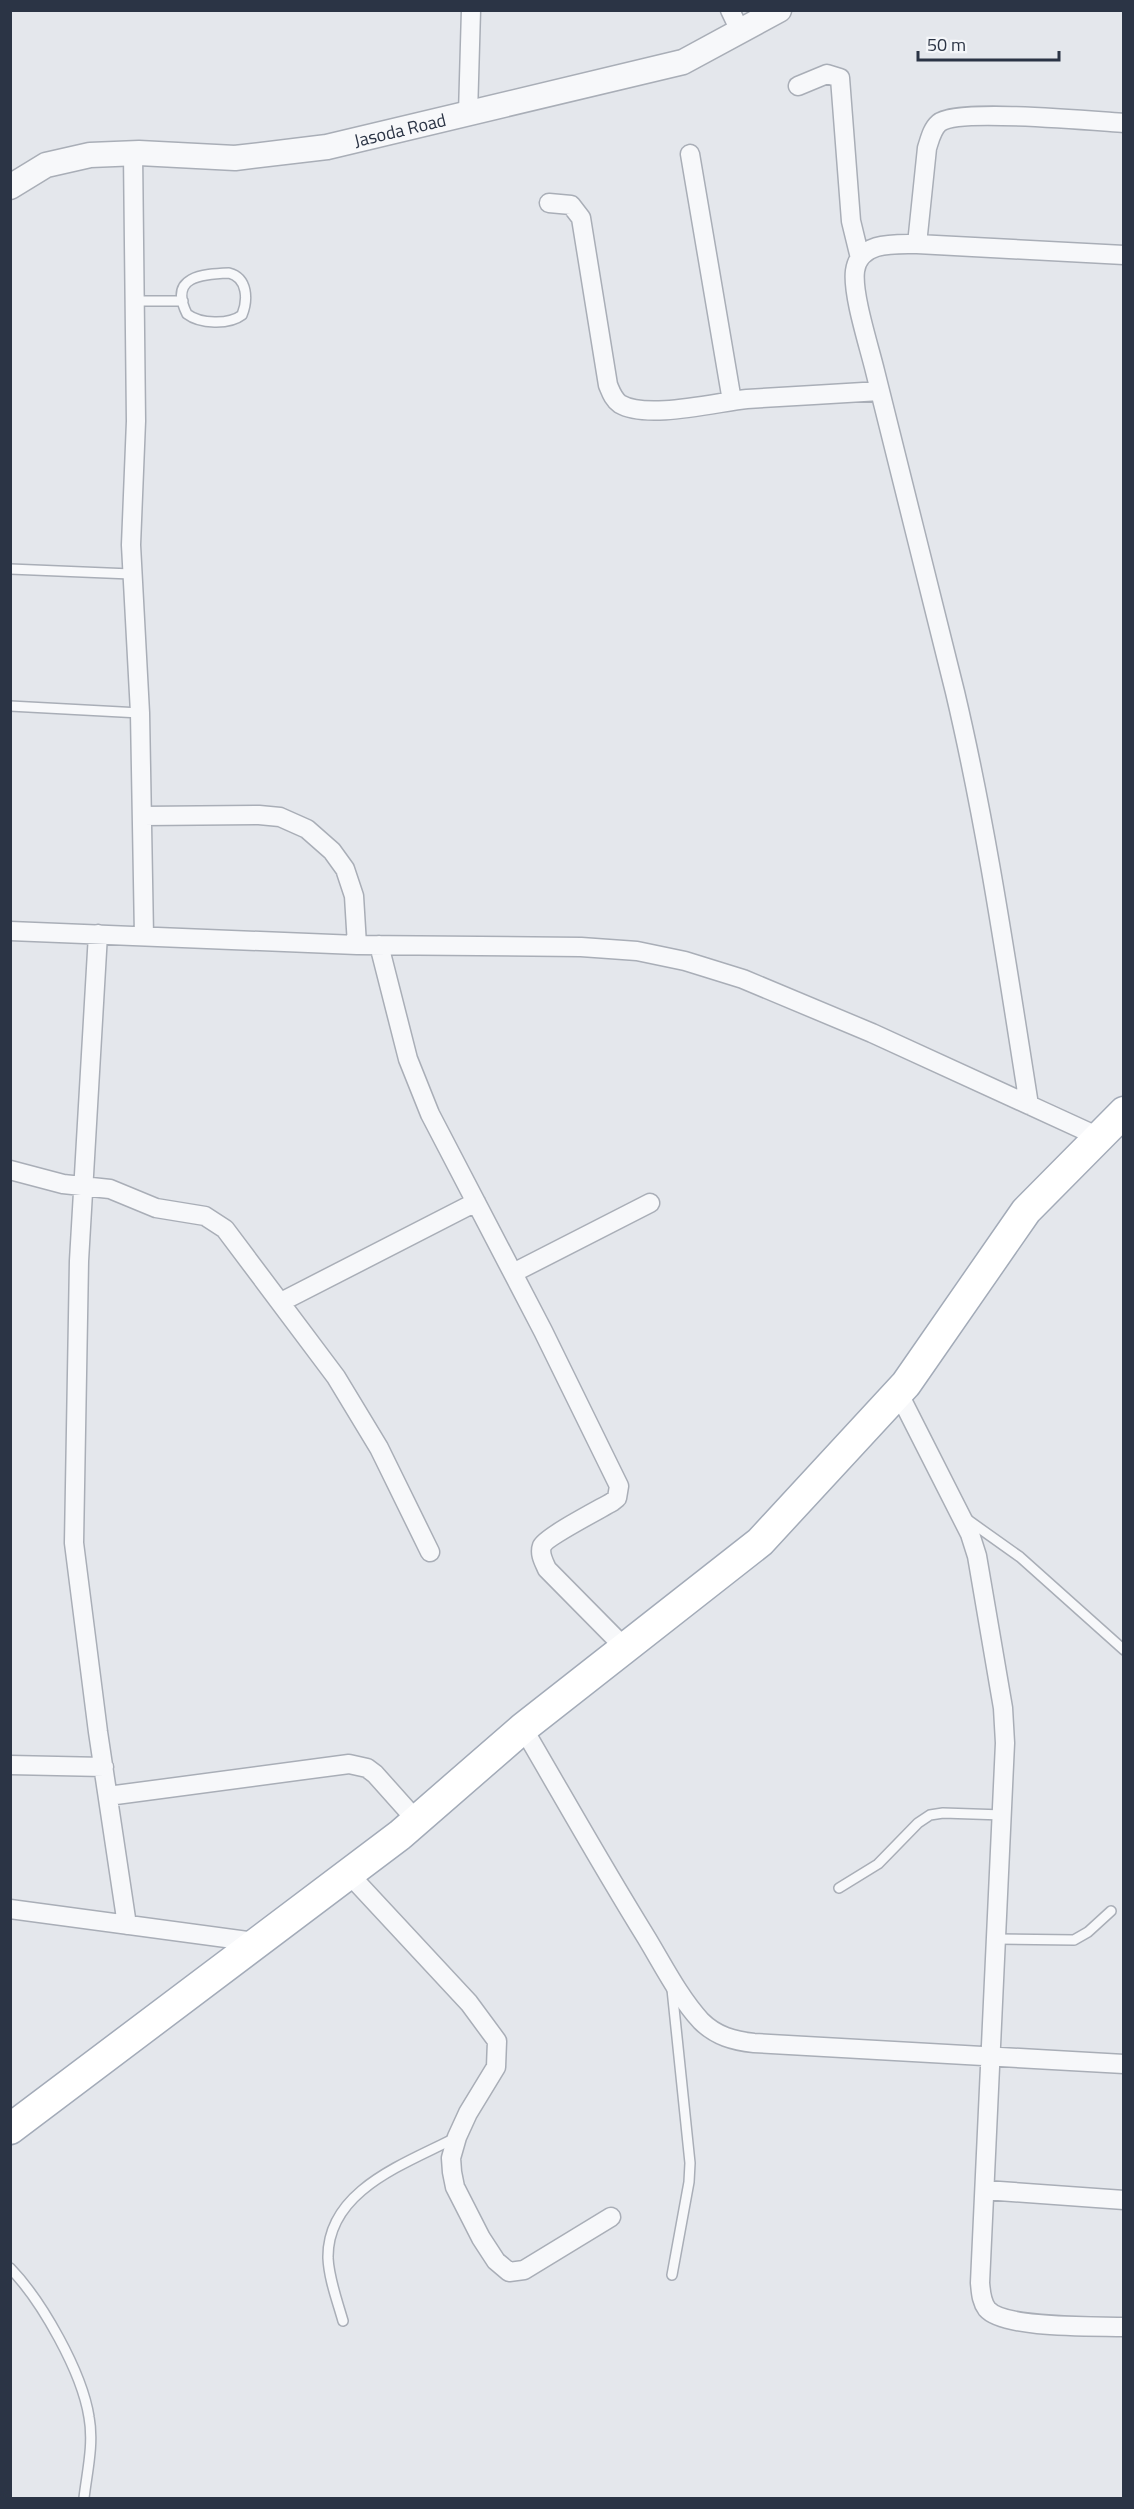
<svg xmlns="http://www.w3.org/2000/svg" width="1134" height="2509" viewBox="0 0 1134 2509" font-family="'Titillium Web',sans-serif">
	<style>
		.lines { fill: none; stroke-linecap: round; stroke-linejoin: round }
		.service-casing { stroke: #a9aeb7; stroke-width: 12 }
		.minor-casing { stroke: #a9aeb7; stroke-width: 21 }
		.tertiary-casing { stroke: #a9aeb7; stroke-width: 27 }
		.primary-casing { stroke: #a3abb8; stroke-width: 33 }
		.service { stroke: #f7f8fa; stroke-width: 9 }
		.minor { stroke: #f7f8fa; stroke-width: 18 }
		.tertiary { stroke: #f7f8fa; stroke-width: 24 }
		.primary { stroke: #fff; stroke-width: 30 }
		.labels { text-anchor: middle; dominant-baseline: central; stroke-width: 6; stroke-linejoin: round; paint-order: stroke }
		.street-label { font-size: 18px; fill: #2b3445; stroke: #f4f6f9 }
	</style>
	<rect width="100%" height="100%" fill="#e4e7ec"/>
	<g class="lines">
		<g class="service-casing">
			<path id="service" d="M229,273C248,278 248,300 242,315C229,325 200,324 187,314C168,276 203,274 229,273Z
				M135,301H183
				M10,569L131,574
				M10,706L140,713
				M968,1520L1020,1557L1124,1650
				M839,1888L878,1864L918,1823L930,1815L943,1813L1003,1815
				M997,1939L1074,1940L1088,1932L1111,1911
				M672,1989L690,2163L689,2182L672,2275
				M10,2268C42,2301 82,2372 89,2417C94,2444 87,2472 84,2498
				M343,2321C337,2300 329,2279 328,2258C327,2190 405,2164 455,2138"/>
		</g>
		<g class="minor-casing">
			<path id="minor" d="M730,10L740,31
				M798,86L827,74L840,78L851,221L860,258
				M468,114L471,10
				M133,153L136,421L131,545L140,713L144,936
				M690,154L732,401
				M549,203L571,205L581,218L608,385C611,392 613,399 620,404C647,420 717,402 747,399C791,396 836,394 880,391
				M917,244L1124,255
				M143,816L259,815L280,817L307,829L332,851L345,869L354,896L357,945
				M10,931L357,945L581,947L637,951L685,961L743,979L872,1033L1099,1137
				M98,934L79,1261L74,1543L98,1732L127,1925
				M379,945L408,1059L430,1114L543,1331L619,1486L617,1498L612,1502C600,1509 546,1537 542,1546C539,1554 544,1562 547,1569L625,1648
				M1029,1105C1007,967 987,828 955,692C929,585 901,478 875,371C869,346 852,294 855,271C859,241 895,244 917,244L927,148C930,139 932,129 939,123C956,108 1094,121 1124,123
				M10,1170L63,1184L110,1189L156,1208L205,1216L225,1229L336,1377L379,1448L430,1552
				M513,1273L650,1203
				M281,1302L476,1202
				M898,1392L970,1534L977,1556L1003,1708L1005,1743L980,2283C981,2292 981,2301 987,2309C1004,2329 1096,2326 1124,2327
				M523,1728C564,1798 603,1868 646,1937C663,1965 679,1997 701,2021C716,2036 734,2041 754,2043L1124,2064
				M10,1765L104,1767
				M108,1796L349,1764L367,1768L375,1774L417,1821
				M349,1874L469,2003L497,2041L496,2067L468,2113L457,2137L451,2158L452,2172L455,2187L481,2238L496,2261L509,2272L524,2270L611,2217
				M10,1909L256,1942
				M985,2190L1124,2200"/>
		</g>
		<g class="tertiary-casing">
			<g id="tertiary">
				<path id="s1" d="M10,187L46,165L90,155L139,153L235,158L327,147L683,62L779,10"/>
			</g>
		</g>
		<g class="primary-casing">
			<path id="primary" d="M10,2129L400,1835L523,1728L760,1542L906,1384L1026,1211L1124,1112"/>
		</g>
		<use href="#service" class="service"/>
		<use href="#minor" class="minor"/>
		<use href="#tertiary" class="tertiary"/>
		<use href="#primary" class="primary"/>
	</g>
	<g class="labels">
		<g class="street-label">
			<text stroke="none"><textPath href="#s1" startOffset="400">Jasoda Road</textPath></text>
		</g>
	</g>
	<rect width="1134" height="2509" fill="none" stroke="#2b3445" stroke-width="24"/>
	<path d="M918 51v9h141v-9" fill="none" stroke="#2b3445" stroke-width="3"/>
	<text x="927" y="51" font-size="18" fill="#2b3445" stroke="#f4f6f9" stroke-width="4.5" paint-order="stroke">50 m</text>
</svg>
